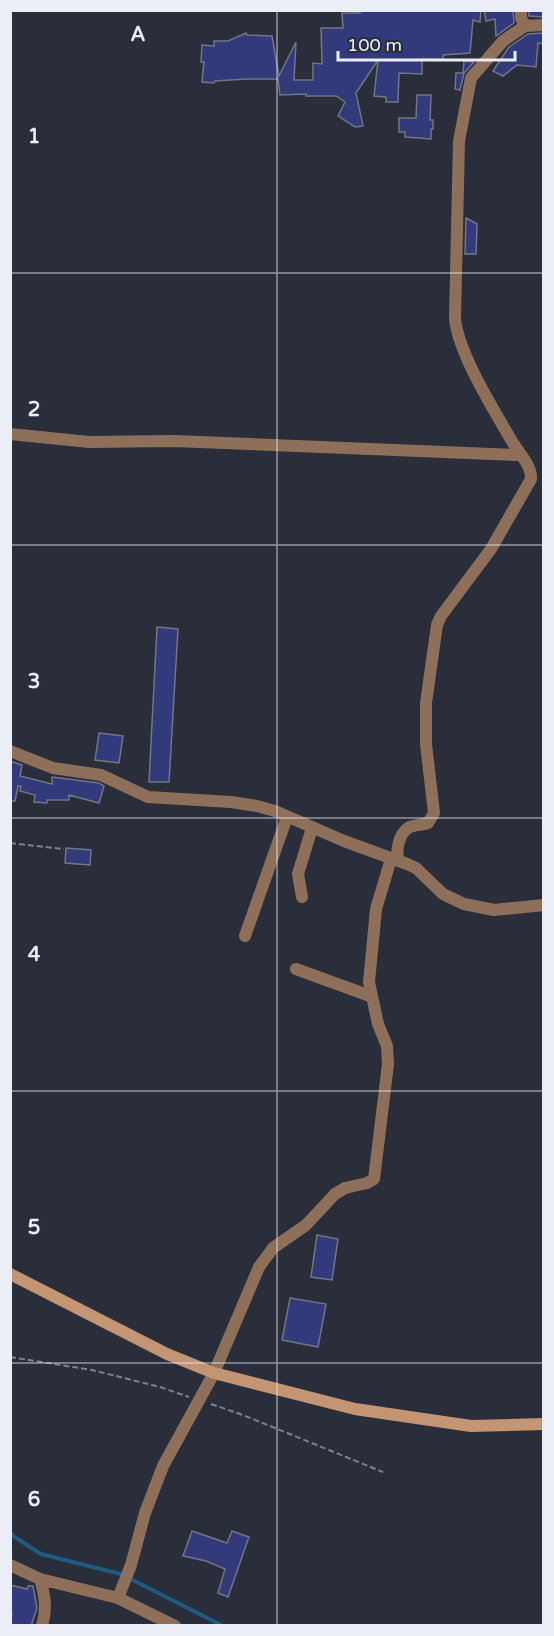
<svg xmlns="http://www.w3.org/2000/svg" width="554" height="1636" viewBox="0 0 554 1636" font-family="'Varela Round',sans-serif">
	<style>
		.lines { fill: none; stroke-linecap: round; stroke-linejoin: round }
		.stream { stroke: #1e5a81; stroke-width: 4 }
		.building { fill: #323a7c; stroke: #717584; stroke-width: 1.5 }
		.path { stroke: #7f828d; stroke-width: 2; stroke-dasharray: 6 3; stroke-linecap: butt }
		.street { stroke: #8e705a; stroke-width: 12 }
		.secondary { stroke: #c49572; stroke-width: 12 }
		.grid { fill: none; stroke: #ebeef6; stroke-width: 1.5; stroke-opacity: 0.55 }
		.grid-label { font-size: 20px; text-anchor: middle; font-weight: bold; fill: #ebeef6; stroke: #2a2d3a; stroke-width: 5; stroke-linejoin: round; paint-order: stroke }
	</style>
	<rect width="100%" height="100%" fill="#2a2d3a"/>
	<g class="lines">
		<path class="stream" d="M10,1532L13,1536L41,1554L121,1574L223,1626"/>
	</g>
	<path class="building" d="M360,10H481L480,22L473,20L470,53L443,55V60L422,59V74L399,73L398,102H386V97L374,96L378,60L356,93L363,126L355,127L338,116L345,102L336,96H306V94L280,95L278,79H247L215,81L214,83L202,82L204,62H201L202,45L214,46V41H228L246,33L247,35L272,36L279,76L296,42L294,80H313V63L322,64L321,28H343L342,13H360Z
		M484,10H513L514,23L496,36L495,19L486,21Z
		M543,10V17L529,16V11Z
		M543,33V44L538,43L536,67L517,65L503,76L493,71L509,47L528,34Z
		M464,61L474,62L464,73L460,90L455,89L456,73H463Z
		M417,95H431L430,120H433V129H431V139L405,137V132H399V118H416Z
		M466,218L477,224L476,254H465Z
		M157,627L178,629L169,782H149Z
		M99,733L123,736L119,763L95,760Z
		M10,761L22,765L20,776L52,784V777L99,783L104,786L99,803L69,795V800H47V803L34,802L35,795L20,791L21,786H18L15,801H10Z
		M66,848L91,850L90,865L65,863Z
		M317,1235L338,1239L332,1280L311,1277Z
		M290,1298L326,1304L318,1347L282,1340Z
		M192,1531L227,1543L232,1531L249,1537L228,1597L218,1593L225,1569L206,1561L183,1556Z
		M10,1585L27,1589L28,1586H33L37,1608L31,1626H10L12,1612H10Z"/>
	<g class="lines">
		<path class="path" d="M10,843L64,849
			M10,1357L92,1370L160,1387L189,1397
			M211,1404L243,1415L383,1472"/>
		<path class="street" d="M521,10V18L525,26L544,25
			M10,434L89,442L174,441L516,455L518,451
			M10,751L53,768L101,775L148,797L231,802L257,806L275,811L344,841L407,864L416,868L443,894L464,904L494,910L544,905
			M399,861C395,852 399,834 408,828C412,825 422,825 428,823L434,813L426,744V703L437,625L441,616L491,549L531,479C532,465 517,451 510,438C492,407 459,354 455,319L459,141L471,78L503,41L525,26
			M302,897L298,874L312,828
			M245,936L287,817
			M296,969L370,996
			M10,1565L40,1579C45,1595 47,1609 42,1626
			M40,1579L118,1598L175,1626
			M118,1598L131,1565L145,1513L163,1466L214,1373L259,1267L273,1248L306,1225L335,1194L345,1188L367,1183L374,1179L388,1064L387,1046L378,1024L369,982L376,909L391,859"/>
		<path class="secondary" d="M10,1274L167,1354L214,1373L355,1409L471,1426L544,1424"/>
	</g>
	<path class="grid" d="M277,10V1626M10,273H544M10,545H544M10,818H544M10,1091H544M10,1363H544"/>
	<g class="grid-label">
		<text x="138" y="41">A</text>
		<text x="34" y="143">1</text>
		<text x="34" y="416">2</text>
		<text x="34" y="688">3</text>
		<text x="34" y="961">4</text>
		<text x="34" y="1234">5</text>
		<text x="34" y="1506">6</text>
	</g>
	<rect width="554" height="1636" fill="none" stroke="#ebeef6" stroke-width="24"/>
	<path d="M338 51v9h177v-9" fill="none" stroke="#ebeef6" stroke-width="3"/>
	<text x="347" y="51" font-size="18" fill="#ebeef6" stroke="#2a2d3a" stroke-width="4.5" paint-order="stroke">100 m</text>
</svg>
